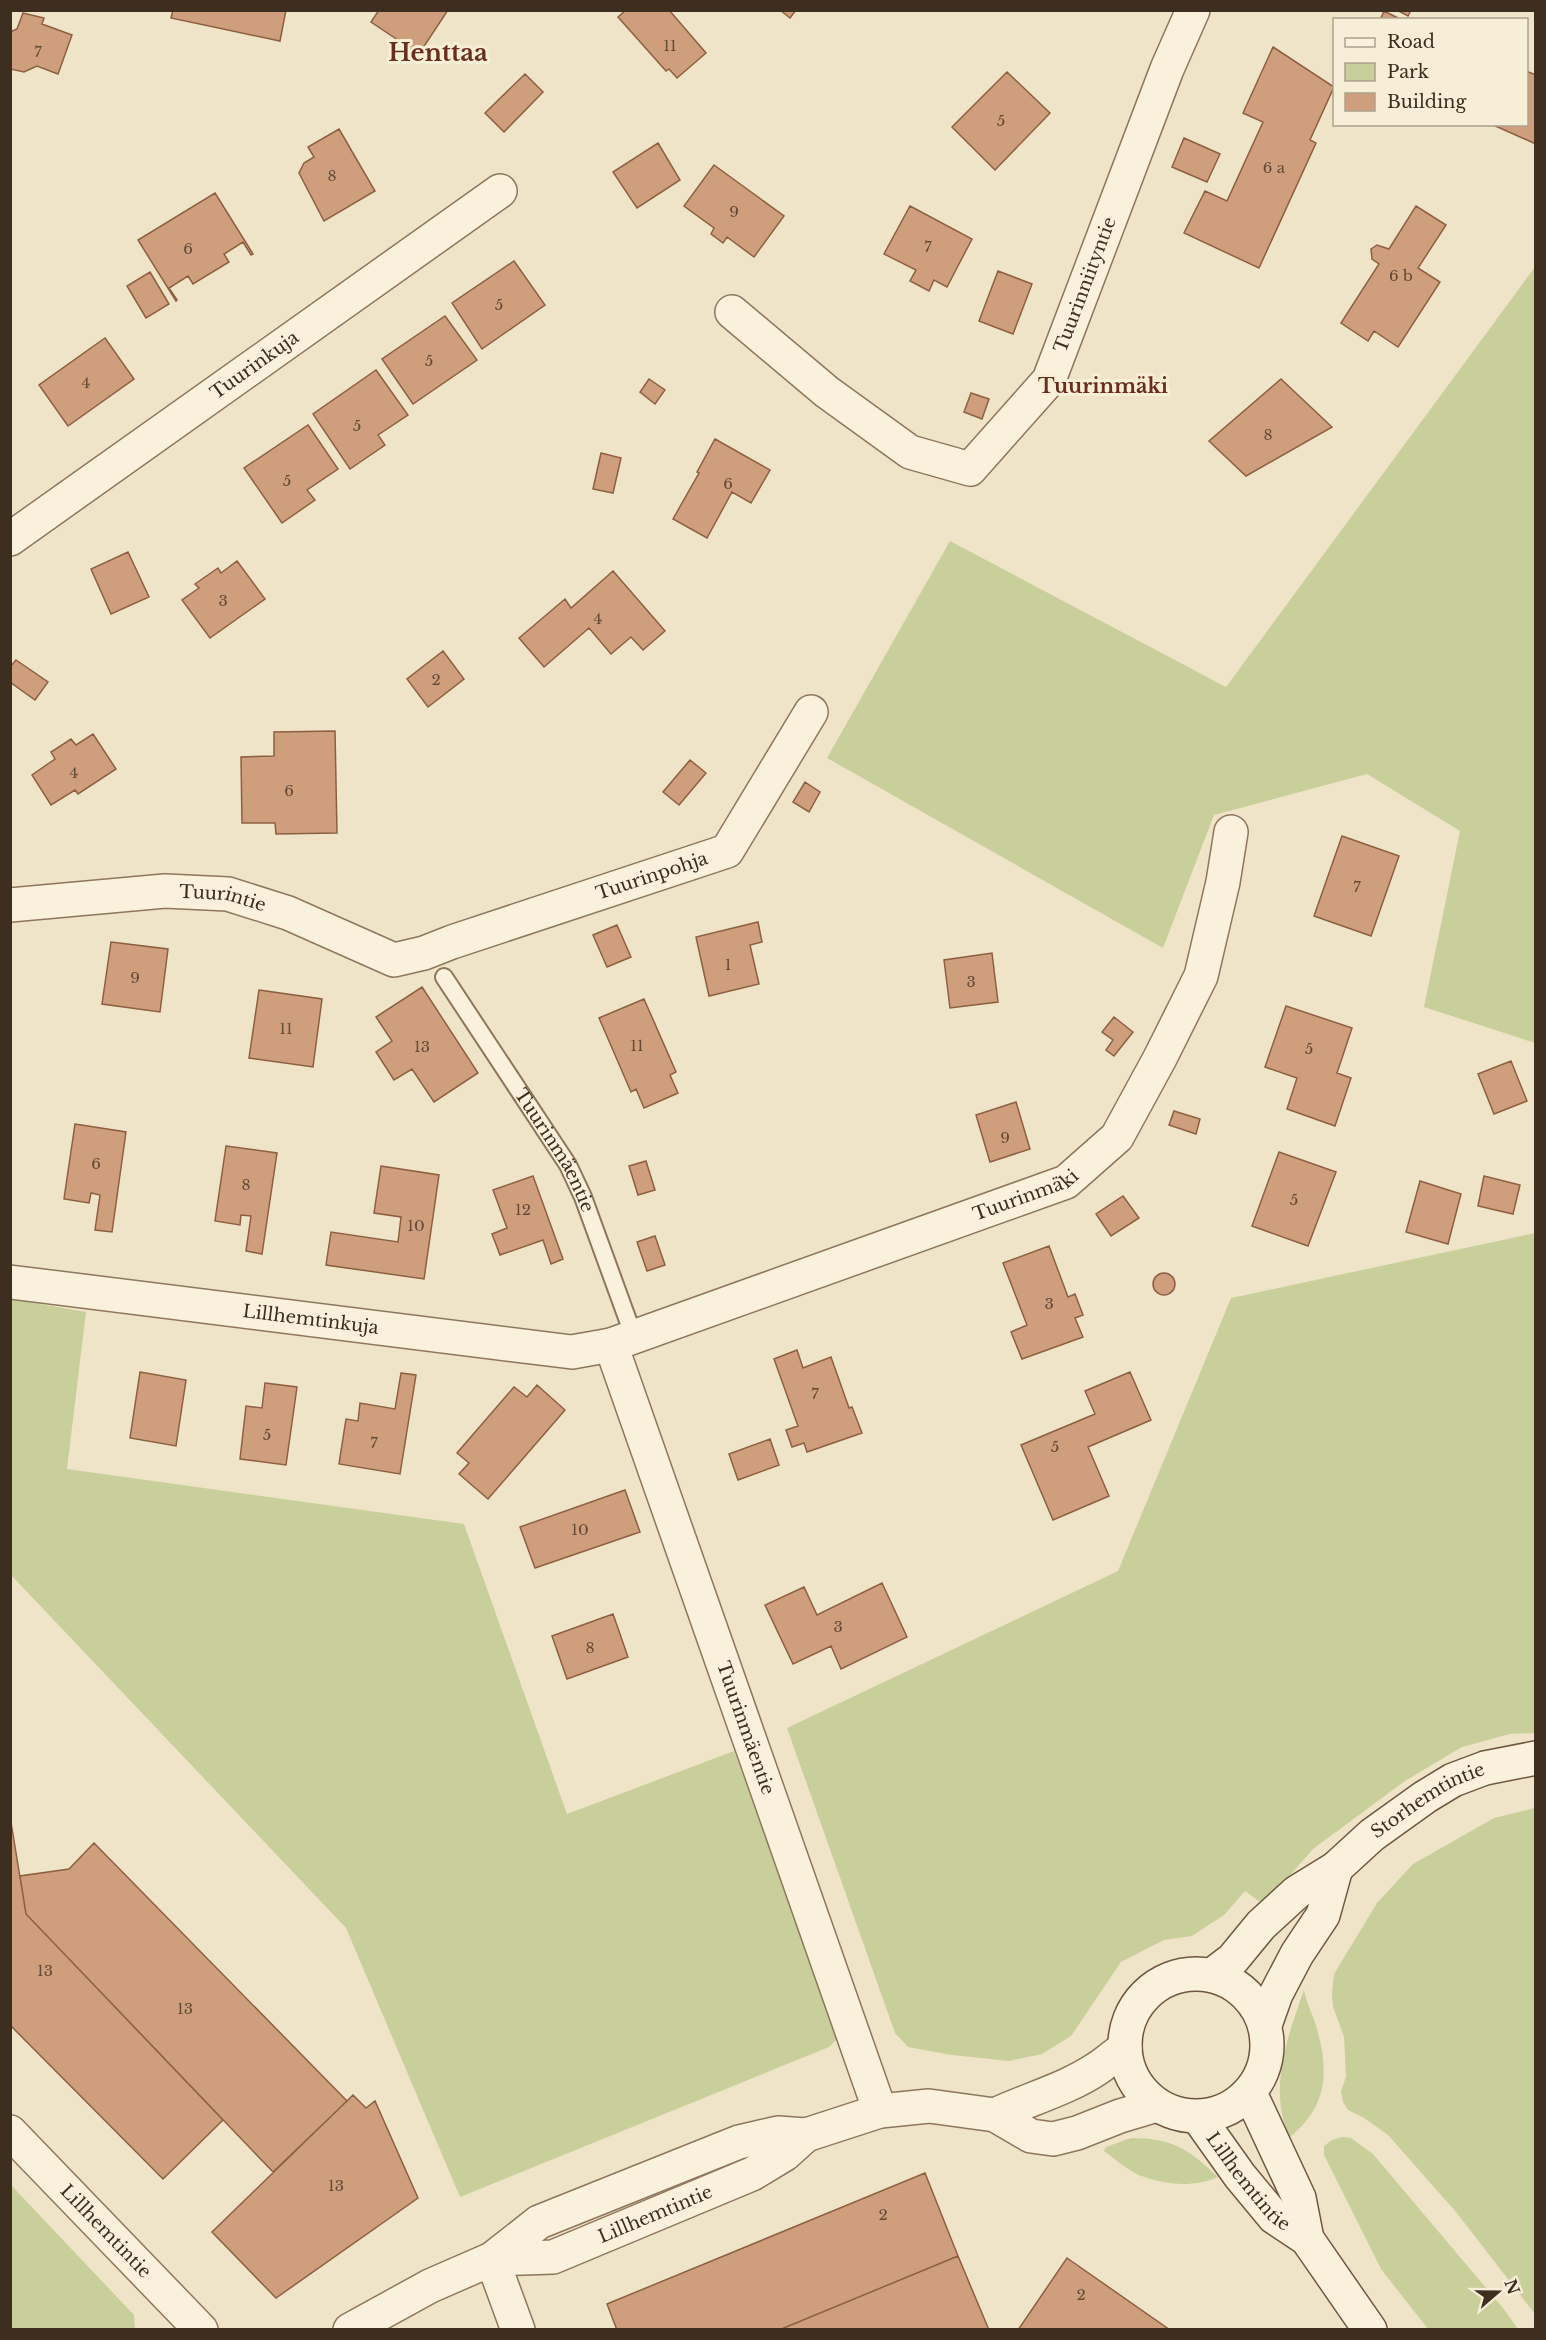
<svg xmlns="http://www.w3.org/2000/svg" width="1546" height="2340" viewBox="0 0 1546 2340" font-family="'Libre Baskerville',serif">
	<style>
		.green { fill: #c9cf9b }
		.building { fill: #cf9f7d; stroke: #8d5f41; stroke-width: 1.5 }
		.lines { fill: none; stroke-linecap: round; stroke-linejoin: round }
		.service-casing { stroke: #8d765c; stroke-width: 20 }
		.minor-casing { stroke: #8d765c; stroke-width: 36 }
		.tertiary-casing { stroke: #8d765c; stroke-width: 36 }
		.secondary-casing { stroke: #6f573f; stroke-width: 36 }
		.service { stroke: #faf1dc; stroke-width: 16 }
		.minor { stroke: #faf1dc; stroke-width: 33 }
		.tertiary { stroke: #faf1dc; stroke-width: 33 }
		.secondary { stroke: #faf1dc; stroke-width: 33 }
		.labels { text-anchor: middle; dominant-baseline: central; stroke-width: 6; stroke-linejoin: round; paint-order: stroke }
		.number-label { font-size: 15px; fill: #624a37 }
		.street-label { font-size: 18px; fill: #3d2e20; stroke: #f7eed8 }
		.neighbourhood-label { font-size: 20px; font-weight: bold; fill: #6b2e1e; stroke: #f7eed8 }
		.district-label { font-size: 24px; font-weight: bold; fill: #6b2e1e; stroke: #f7eed8 }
	</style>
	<rect width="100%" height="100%" fill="#f0e4c8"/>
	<path class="green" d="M1535,267V1043L1424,1007L1460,831L1367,774L1214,815L1163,948L827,758L950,541L1226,687Z
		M1535,1233V1733L1510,1734L1462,1747L1405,1781L1313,1849L1264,1905L1245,1891L1224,1915L1192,1936L1164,1940L1121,1962L1071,2036L1042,2054L1009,2061L952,2055L908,2047L895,2033L787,1728L1118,1571L1231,1298Z
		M10,1299L86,1312L67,1469L464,1524L567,1814L734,1751L839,2037L829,2047L460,2197L346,1928L11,1575Z
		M1535,1808H1536L1535,2314L1456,2212L1388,2135L1364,2118L1348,2110L1343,2102L1341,2091L1346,2077L1344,2037L1333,2007L1332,1993L1334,1974L1377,1903L1413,1864L1494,1818Z
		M1304,1990C1306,2001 1311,2011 1315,2022C1329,2068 1330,2104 1290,2137C1267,2092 1288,2035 1304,1990Z
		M1342,2137L1351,2138L1373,2154L1503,2308L1518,2329H1428L1381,2269L1324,2155V2146L1332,2140Z
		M1131,2138C1173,2138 1188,2149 1218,2177C1193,2188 1164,2185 1139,2175C1127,2170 1115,2159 1104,2151L1106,2147Z
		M10,2184L134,2315L135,2329H11Z"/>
	<path class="building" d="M173,10H286L280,41L171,18Z
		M379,10H448L419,54L371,22Z
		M626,10H669L706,53L677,78L669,69L666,71L618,17Z
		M780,10H796L790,18Z
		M1397,10H1411L1408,16Z
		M1384,11L1402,20H1380Z
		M23,13L44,18L42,24L72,35L58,74L37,66L24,72L10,69V32L17,29Z
		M1273,47L1334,87L1310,140L1316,143L1259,268L1184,233L1205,191L1227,201L1263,122L1243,113Z
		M1526,71L1536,75V144L1491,124H1526Z
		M1007,72L1050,113L995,170L952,127Z
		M525,74L543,92L504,132L485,113Z
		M339,129L375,191L324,221L299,173L304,163L314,157L308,147Z
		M1184,138L1220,154L1207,182L1172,167Z
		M658,143L680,180L637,208L613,172Z
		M714,165L784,216L754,257L727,237L723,243L711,234L714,228L684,206Z
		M215,193L253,254L251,255L243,242L224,254L229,262L193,284L188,276L169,288L177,300L176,301L138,240Z
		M910,206L972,239L947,287L934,280L929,291L910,281L916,270L884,254Z
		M1416,206L1446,225L1418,268L1440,282L1398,347L1374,331L1368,341L1341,323L1379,264L1372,259L1371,249L1377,245L1389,249Z
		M514,261L545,305L482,349L452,303Z
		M998,271L1032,284L1013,334L979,321Z
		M150,272L169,304L146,318L127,286Z
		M445,316L477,360L413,404L382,359Z
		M105,338L134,379L68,426L39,385Z
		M376,370L408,415L378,435L385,445L350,469L313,414Z
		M649,379L665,390L655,404L640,392Z
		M1281,379L1332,427L1246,476L1209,441Z
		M971,393L989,399L982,419L964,412Z
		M308,425L338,469L307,490L315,500L282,523L244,468Z
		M715,439L770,470L751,503L732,492L707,538L673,519L699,473L697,472Z
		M601,453L621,458L613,493L593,489Z
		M128,552L149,597L111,614L91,569Z
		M237,561L265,599L210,638L182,600L199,588L195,584L218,568L221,573Z
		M613,571L665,631L643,650L631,637L611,654L589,628L544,667L519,638L565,599L571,608Z
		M443,651L464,679L428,707L407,679Z
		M16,660L48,682L35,700L10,682V667Z
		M335,731L337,833L276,834L275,823H242L241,757L274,756V732Z
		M93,734L116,769L78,794L75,790L51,805L32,775L55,759L51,752L71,739L76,745Z
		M690,760L706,773L679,805L663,792Z
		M805,782L820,792L809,812L793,802Z
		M1342,836L1399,856L1371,936L1314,916Z
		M758,922L762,942L750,945L759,984L709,996L696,937Z
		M617,925L631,957L607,967L593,935Z
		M111,942L168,949L160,1012L102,1004Z
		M992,953L998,1002L950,1008L944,960Z
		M422,987L478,1073L434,1102L412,1069L394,1080L376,1052L392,1041L376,1017Z
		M259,990L322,999L313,1067L249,1058Z
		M644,999L676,1072L670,1075L678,1093L644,1108L636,1089L631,1092L599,1018Z
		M1286,1006L1352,1028L1337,1073L1351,1078L1335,1126L1287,1109L1297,1078L1265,1067Z
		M1114,1017L1133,1032L1114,1056L1106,1050L1113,1040L1102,1032Z
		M1511,1061L1527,1101L1494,1114L1478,1074Z
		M1016,1102L1030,1149L990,1162L976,1115Z
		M1174,1111L1200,1119L1196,1134L1169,1125Z
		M75,1124L126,1132L112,1232L95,1230L100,1195L91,1193L89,1203L64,1199Z
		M226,1146L277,1153L262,1254L246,1251L251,1216L241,1215L240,1225L215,1221Z
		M1279,1152L1336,1172L1308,1246L1252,1226Z
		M646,1161L655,1190L638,1195L629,1166Z
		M381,1166L439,1175L424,1279L326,1265L331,1232L398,1242L401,1217L374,1213Z
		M533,1176L563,1259L551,1264L543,1240L500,1255L492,1234L507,1228L493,1190Z
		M1484,1176L1520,1185L1513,1214L1478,1206Z
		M1420,1181L1461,1194L1448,1244L1406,1232Z
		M1123,1196L1139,1218L1111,1236L1096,1214Z
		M655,1236L665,1265L647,1271L637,1242Z
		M1049,1246L1068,1297L1075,1294L1083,1315L1075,1318L1083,1337L1022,1359L1011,1332L1027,1325L1003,1263Z
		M1153 1284a11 11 0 1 1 22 0a11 11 0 1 1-22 0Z
		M797,1350L803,1368L831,1357L849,1408L852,1407L862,1433L807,1452L804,1443L792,1447L786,1430L798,1426L774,1359Z
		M140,1372L186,1380L176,1446L130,1438Z
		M1130,1372L1151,1420L1088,1447L1109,1496L1053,1520L1021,1445L1095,1414L1085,1391Z
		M401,1373L416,1375L400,1474L339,1464L346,1419L358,1421L360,1403L395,1409Z
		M265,1383L297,1387L286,1465L240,1459L246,1406L262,1408Z
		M537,1385L565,1410L488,1499L459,1474L469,1463L457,1453L514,1387L527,1397Z
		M770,1439L779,1465L738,1480L729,1454Z
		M625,1490L640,1532L535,1568L520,1527Z
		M882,1583L907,1637L841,1669L831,1646L793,1664L765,1605L804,1587L817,1615Z
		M613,1614L628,1657L567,1679L552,1636Z
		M10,1816L26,1914L223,2120L163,2179L10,2025Z
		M94,1843L347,2101L273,2172L26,1914L20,1876L69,1869Z
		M353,2095L366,2108L375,2101L418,2198L276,2298L212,2232Z
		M925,2173L958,2256L779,2330H617L607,2304Z
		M958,2256L989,2330H779Z
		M1067,2258L1170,2330H1018Z"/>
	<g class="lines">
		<g class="service-casing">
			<g id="service">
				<path id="s1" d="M444,977L568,1165L583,1197L634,1337"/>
			</g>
		</g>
		<g class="minor-casing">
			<g id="minor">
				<path id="s2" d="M732,312L827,392L910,452L970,469L1049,380L1167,69L1193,10"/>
				<path id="s3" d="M10,539L500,191"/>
				<path id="s4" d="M10,905L165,891L228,894L288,913L394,960L424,953L452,942L727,851L811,712"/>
				<path id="s5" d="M10,1282L572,1352L611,1345L1066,1182L1117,1137L1160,1058L1201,976L1223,882L1231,832"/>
				<path id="s6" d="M611,1345L880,2111"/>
				<path d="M492,2259L518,2330"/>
			</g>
		</g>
		<g class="tertiary-casing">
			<g id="tertiary">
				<path d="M995,2115C1029,2099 1067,2089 1098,2068C1107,2062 1116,2054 1125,2048"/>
				<path id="s7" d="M10,2132L201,2330"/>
				<path id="s8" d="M492,2259L553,2257L752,2174L785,2154L806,2135"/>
				<path d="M350,2330L430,2286L492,2259L539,2222L739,2142L778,2133L806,2135L880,2111L929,2106L995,2115L1031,2136L1053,2139L1077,2133L1120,2116L1157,2105"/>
			</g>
		</g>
		<g class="secondary-casing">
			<g id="secondary">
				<circle cx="1196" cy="2045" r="71"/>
				<path id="s9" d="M1212,1975L1233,1959L1261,1925L1297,1892L1336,1868L1372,1835L1425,1797L1453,1780L1485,1768L1536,1758"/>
				<path d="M1265,2025L1276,1994L1297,1954L1323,1915L1336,1868"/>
				<path d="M1250,2093L1299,2198L1307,2239"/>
				<path id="s10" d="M1198,2117L1240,2176L1274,2217L1307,2239L1370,2330"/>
			</g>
		</g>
		<use href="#service" class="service"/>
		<use href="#minor" class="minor"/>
		<use href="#tertiary" class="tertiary"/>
		<use href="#secondary" class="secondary"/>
	</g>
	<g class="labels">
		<g class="number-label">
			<text x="670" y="45">11</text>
			<text x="38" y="51">7</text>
			<text x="1001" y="120">5</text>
			<text x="1274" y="167">6 a</text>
			<text x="332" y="175">8</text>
			<text x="734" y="211">9</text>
			<text x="928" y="246">7</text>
			<text x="188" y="248">6</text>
			<text x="1401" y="275">6 b</text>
			<text x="499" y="304">5</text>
			<text x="429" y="360">5</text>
			<text x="86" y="382">4</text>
			<text x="357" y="425">5</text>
			<text x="1268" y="434">8</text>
			<text x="287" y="480">5</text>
			<text x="728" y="483">6</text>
			<text x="223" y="600">3</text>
			<text x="598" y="618">4</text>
			<text x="436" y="679">2</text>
			<text x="74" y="772">4</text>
			<text x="289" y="790">6</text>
			<text x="1357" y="886">7</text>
			<text x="728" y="964">1</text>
			<text x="135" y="977">9</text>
			<text x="971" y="981">3</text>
			<text x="286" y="1028">11</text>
			<text x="637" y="1045">11</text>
			<text x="422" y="1046">13</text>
			<text x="1309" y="1048">5</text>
			<text x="1005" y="1137">9</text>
			<text x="96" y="1163">6</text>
			<text x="246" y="1184">8</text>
			<text x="1294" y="1199">5</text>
			<text x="523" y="1209">12</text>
			<text x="416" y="1225">10</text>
			<text x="1049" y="1303">3</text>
			<text x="815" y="1393">7</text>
			<text x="267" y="1434">5</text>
			<text x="374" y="1442">7</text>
			<text x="1055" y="1446">5</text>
			<text x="580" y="1529">10</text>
			<text x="838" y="1626">3</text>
			<text x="590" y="1647">8</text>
			<text x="45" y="1970">13</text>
			<text x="185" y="2008">13</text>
			<text x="336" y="2185">13</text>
			<text x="883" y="2214">2</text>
			<text x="1081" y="2294">2</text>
		</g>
		<g class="street-label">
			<text stroke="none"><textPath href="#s2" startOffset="510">Tuurinniityntie</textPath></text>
			<text stroke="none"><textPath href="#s3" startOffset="300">Tuurinkuja</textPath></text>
			<text stroke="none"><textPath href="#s4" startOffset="669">Tuurinpohja</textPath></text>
			<text stroke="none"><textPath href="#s4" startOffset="214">Tuurintie</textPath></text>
			<text stroke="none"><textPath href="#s1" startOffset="206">Tuurinmäentie</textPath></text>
			<text stroke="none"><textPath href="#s5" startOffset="1047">Tuurinmäki</textPath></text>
			<text stroke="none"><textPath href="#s5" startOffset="303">Lillhemtinkuja</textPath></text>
			<text stroke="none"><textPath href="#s6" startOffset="406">Tuurinmäentie</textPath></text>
			<text stroke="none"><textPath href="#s9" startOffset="280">Storhemtintie</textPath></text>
			<text stroke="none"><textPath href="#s10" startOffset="82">Lillhemtintie</textPath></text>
			<text stroke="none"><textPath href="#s8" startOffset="172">Lillhemtintie</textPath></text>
			<text stroke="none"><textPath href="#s7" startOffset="138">Lillhemtintie</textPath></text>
		</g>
		<g class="neighbourhood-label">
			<text x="1103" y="386">Tuurinmäki</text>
		</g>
		<g class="district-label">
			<text x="438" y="52">Henttaa</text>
		</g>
	</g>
	<rect width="1546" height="2340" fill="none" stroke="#3d2e20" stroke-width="24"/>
	<rect x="1333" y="18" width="195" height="108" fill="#f7eed8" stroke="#ada18e" stroke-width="1.5"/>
	<rect x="1345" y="38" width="30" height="9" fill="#faf1dc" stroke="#ada18e" stroke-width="1.5"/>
	<text x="1387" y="48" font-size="18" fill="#3d2e20">Road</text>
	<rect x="1345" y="63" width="30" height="18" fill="#c9cf9b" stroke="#ada18e" stroke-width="1.5"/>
	<text x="1387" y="78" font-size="18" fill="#3d2e20">Park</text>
	<rect x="1345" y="93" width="30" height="18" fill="#cf9f7d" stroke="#ada18e" stroke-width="1.5"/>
	<text x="1387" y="108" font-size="18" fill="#3d2e20">Building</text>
	<g transform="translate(1498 2292) rotate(70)" stroke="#f7eed8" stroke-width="4.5" paint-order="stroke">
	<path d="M0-4.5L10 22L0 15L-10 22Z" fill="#3d2e20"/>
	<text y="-9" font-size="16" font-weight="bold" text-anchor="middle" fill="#3d2e20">N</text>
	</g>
</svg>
